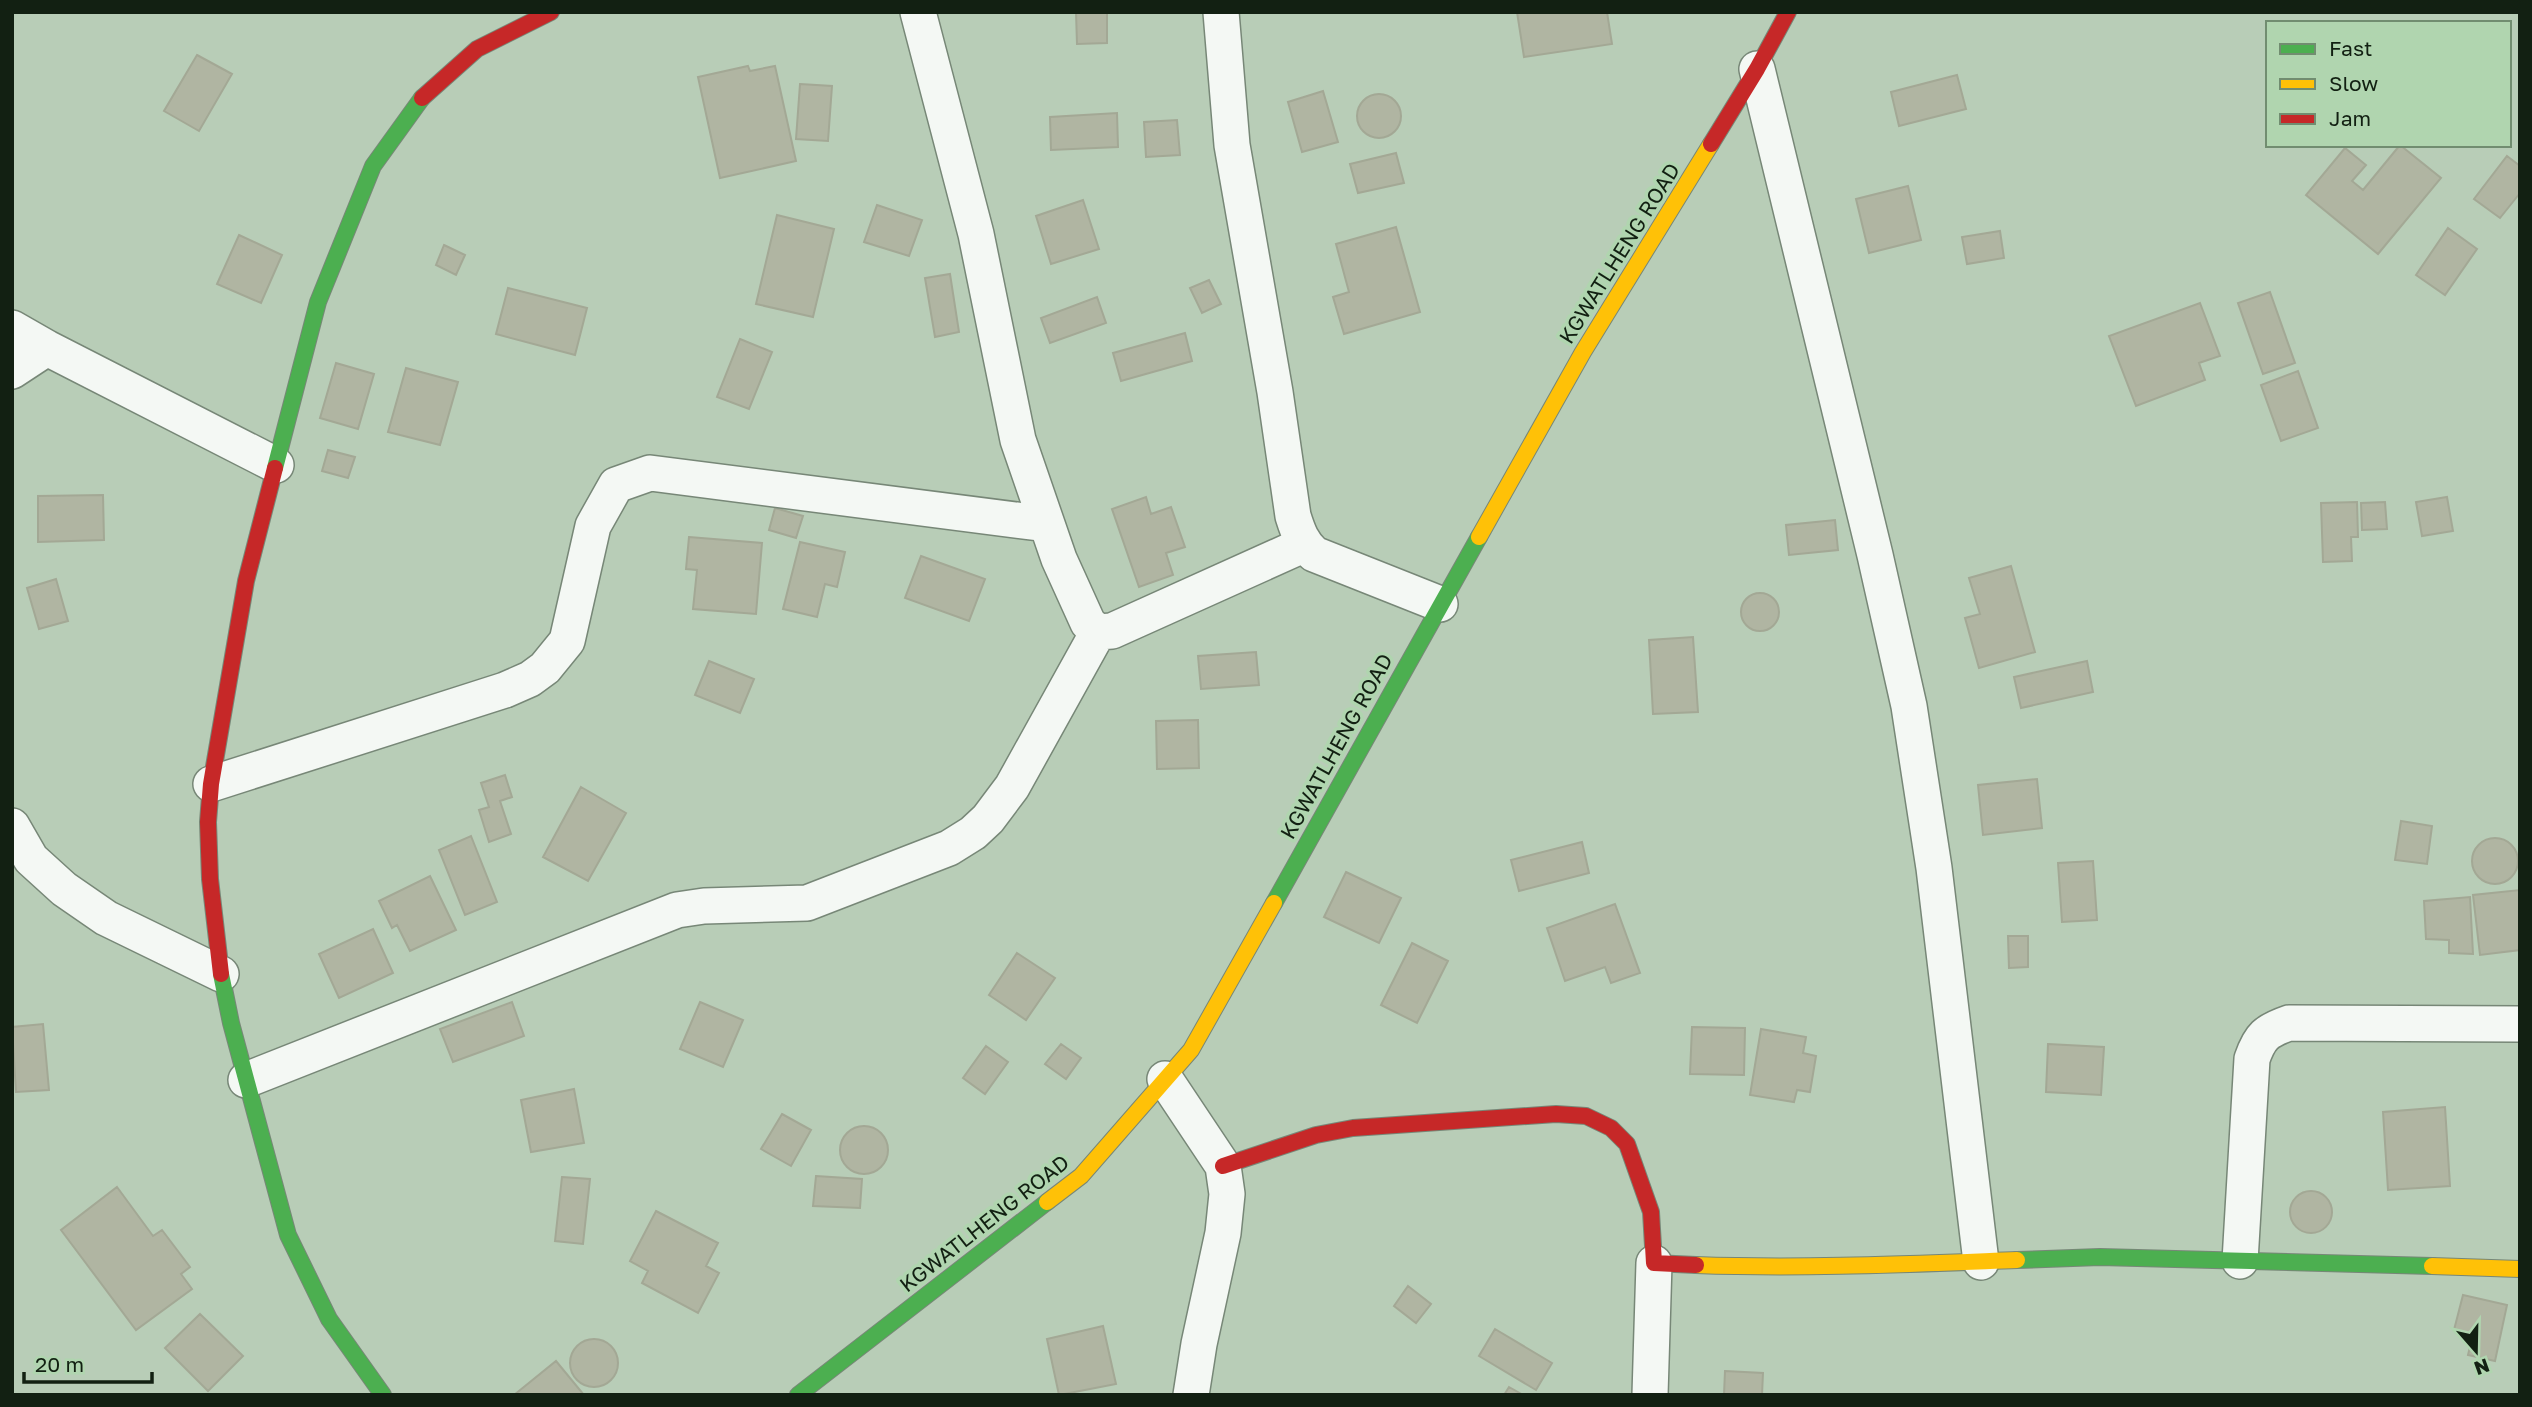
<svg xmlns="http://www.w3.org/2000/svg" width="2532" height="1407" viewBox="0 0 2532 1407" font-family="'Golos Text',sans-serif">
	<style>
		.building { fill: #b0b5a2; stroke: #a3a895; stroke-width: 2 }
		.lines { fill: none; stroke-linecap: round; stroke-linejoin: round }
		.street-casing { stroke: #778777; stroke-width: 38 }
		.fast-casing { stroke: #778777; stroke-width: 18 }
		.slow-casing { stroke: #778777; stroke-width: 18 }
		.jam-casing { stroke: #778777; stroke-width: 18 }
		.street { stroke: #f4f8f4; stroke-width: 35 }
		.fast { stroke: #4caf50; stroke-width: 16 }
		.slow { stroke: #ffc107; stroke-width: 16 }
		.jam { stroke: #c62828; stroke-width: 16 }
		.labels { text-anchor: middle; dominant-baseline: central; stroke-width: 7; stroke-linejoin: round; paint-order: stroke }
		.street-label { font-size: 21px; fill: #122012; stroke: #b0d5af }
	</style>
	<rect width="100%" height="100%" fill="#b8cdb7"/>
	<path class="building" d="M1076,12H1107V43L1077,44Z
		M1517,12H1607L1612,44L1524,57Z
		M197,55L232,74L199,131L164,111Z
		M748,66L750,71L775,66L796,161L720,178L698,77Z
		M1957,75L1966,109L1899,126L1891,92Z
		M800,84L832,86L828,141L796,139Z
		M1323,91L1338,142L1302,152L1288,102Z
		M1357 116a22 22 0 1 1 44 0a22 22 0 1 1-44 0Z
		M1117,113L1118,147L1051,150L1050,117Z
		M1177,120L1180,155L1146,157L1144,122Z
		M2400,145L2441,178L2378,254L2306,195L2345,148L2366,165L2352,181L2363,190Z
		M1396,153L1404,183L1358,193L1350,164Z
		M2507,156L2520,166V193L2500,218L2474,199Z
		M1908,186L1921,240L1869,253L1856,199Z
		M1083,200L1099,249L1051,264L1036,216Z
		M877,205L922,220L909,256L864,242Z
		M777,215L834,229L813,317L756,304Z
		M1396,227L1420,312L1344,334L1333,297L1349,292L1336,244Z
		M2448,228L2477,249L2445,295L2416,275Z
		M2000,231L2004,258L1967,264L1962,237Z
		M239,235L282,255L261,303L217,284Z
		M444,245L465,255L456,275L436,265Z
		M950,274L959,332L935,337L925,278Z
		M1209,280L1221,304L1202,313L1190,288Z
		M508,288L587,308L575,355L496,334Z
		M2270,292L2295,363L2263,374L2238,303Z
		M1097,297L1106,323L1050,343L1041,318Z
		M2200,303L2220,356L2199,363L2205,380L2136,406L2109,336Z
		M1185,333L1192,361L1121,381L1113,353Z
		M740,339L772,352L749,409L717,397Z
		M336,363L374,374L358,429L320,418Z
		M406,368L458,382L440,445L388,432Z
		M2298,371L2318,428L2281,441L2261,385Z
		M328,450L355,457L348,478L322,471Z
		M103,495L104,540L38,542V496Z
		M1146,497L1151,514L1171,507L1185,547L1166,553L1173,575L1139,587L1112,509Z
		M2447,497L2453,531L2422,536L2416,502Z
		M2357,502L2358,537H2351L2352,561L2323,562L2321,503Z
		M2385,502L2387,529L2362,530L2361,503Z
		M775,508L803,516L796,538L769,530Z
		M1835,520L1838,550L1789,555L1786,525Z
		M689,537L762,543L756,614L693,609L697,570L686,569Z
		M800,542L845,552L837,587L825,584L817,617L783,609Z
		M921,556L985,579L969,621L905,598Z
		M2011,566L2035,652L1979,668L1965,618L1980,614L1969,578Z
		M56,579L68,621L39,629L27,588Z
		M1741 612a19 19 0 1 1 38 0a19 19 0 1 1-38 0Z
		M1693,637L1698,712L1653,714L1649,640Z
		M1256,652L1259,685L1201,689L1198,656Z
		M709,661L754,679L740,713L695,695Z
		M2087,661L2093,692L2021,708L2014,677Z
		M1198,720L1199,768L1157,769L1156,721Z
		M505,775L512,797L500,801L511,834L489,842L479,810L489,807L481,783Z
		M2037,779L2042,828L1983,835L1978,785Z
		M581,787L626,813L588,881L543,857Z
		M2401,821L2432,826L2427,864L2395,860Z
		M471,836L497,902L465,915L439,850Z
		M2472 861a23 23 0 1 1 46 0a23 23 0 1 1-46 0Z
		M1582,842L1589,873L1519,891L1511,860Z
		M2093,861L2097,920L2062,922L2058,863Z
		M1346,872L1401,898L1379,943L1324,917Z
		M430,876L456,930L410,951L397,925L392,928L379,901Z
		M2520,890V950L2480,955L2473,895Z
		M2470,897L2473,954L2449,953V940L2426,939L2424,901Z
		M1615,904L1640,973L1611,983L1605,967L1565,981L1547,928Z
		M373,929L393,973L339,998L319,954Z
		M2008,936H2028V967L2009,968Z
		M1412,943L1448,961L1417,1023L1381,1005Z
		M1017,953L1055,978L1026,1020L989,995Z
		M512,1002L524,1036L453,1062L440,1029Z
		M700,1002L743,1020L723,1067L680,1049Z
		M43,1024L49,1090L16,1092L12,1027Z
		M1692,1027L1745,1028L1744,1075L1690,1074Z
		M1761,1029L1806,1037L1803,1053L1816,1056L1810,1092L1797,1090L1794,1102L1750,1095Z
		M1061,1044L1081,1058L1066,1079L1045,1064Z
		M2048,1044L2104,1047L2101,1095L2046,1092Z
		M986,1046L1008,1062L985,1094L963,1078Z
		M574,1089L584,1143L531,1152L521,1100Z
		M2445,1107L2450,1186L2388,1190L2383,1112Z
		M782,1114L811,1130L791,1166L761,1149Z
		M840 1150a24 24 0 1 1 48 0a24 24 0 1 1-48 0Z
		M816,1176L862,1179L860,1208L813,1206Z
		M562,1177L590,1179L583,1244L555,1241Z
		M117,1187L153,1236L162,1230L190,1267L181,1274L192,1289L136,1330L61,1230Z
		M2290 1212a21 21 0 1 1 42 0a21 21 0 1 1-42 0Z
		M656,1211L718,1243L706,1266L719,1273L698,1313L642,1283L648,1271L630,1261Z
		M1408,1286L1431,1304L1416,1323L1394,1306Z
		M2463,1295L2507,1305L2495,1361L2468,1355L2473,1334L2454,1330Z
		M200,1314L243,1356L208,1391L165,1348Z
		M1103,1326L1116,1384L1059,1395L1047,1339Z
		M1495,1329L1552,1363L1536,1390L1479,1356Z
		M570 1363a24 24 0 1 1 48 0a24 24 0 1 1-48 0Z
		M556,1361L584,1395H514Z
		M1725,1371L1763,1373L1762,1395H1724Z
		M1509,1387L1523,1395H1504Z"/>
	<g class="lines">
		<g class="street-casing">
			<path id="street" d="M918,12L976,234L1018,440L1059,559L1088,623L1098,632L1112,631L1303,545
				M1221,12L1232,145L1275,392L1293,516C1298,532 1302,543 1314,554L1440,604
				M1757,69L1875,555L1909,706L1934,868L1981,1262
				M12,328L47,348L276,465
				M12,371L47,348
				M211,784L505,690L530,679L545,668L567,641L593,526L616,485L650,473L1047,524
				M12,826L31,859L64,889L106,918L221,974
				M1165,1079L1223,1166L1227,1194L1223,1233L1199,1344L1191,1395
				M246,1080L677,910L704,906L807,903L949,848L973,833L988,819L1012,787L1098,632
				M2240,1261L2252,1059C2260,1036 2266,1031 2289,1023L2520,1024
				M1650,1395L1654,1263"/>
		</g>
		<g class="fast-casing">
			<path id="fast" d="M275,468L318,302L373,166L422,98
				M1274,903L1479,537
				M221,974L231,1023L288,1235L329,1319L383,1395
				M2017,1260L2100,1257L2432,1266
				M798,1395L1047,1202"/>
		</g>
		<g class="slow-casing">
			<path id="slow" d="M1479,537L1583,352L1711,144
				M1047,1202L1081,1176L1191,1050L1274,903
				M1696,1265C1803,1269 1910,1264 2017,1260
				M2432,1266L2520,1269"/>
		</g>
		<g class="jam-casing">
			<path id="jam" d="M422,98L477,49L551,12
				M1711,144L1757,69L1788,12
				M221,974L210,879L208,822L211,784L246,581L275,468
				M1223,1166L1316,1135L1353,1128L1556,1114L1586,1116L1611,1128L1627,1144L1651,1212L1654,1263L1696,1265"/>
		</g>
		<use href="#street" class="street"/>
		<use href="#fast" class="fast"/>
		<use href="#slow" class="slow"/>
		<use href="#jam" class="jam"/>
	</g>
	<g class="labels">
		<g class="street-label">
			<text transform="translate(1619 253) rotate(-58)">KGWATLHENG ROAD</text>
			<text transform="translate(1336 746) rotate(-61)">KGWATLHENG ROAD</text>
			<text transform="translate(984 1223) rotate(-38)">KGWATLHENG ROAD</text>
		</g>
	</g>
	<rect width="2532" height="1407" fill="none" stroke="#122012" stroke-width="28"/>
	<rect x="2266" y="21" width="245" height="126" fill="#b0d5af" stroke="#718d70" stroke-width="2"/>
	<rect x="2280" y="44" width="35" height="10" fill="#4caf50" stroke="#718d70" stroke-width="2"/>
	<text x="2329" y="56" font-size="21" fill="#122012">Fast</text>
	<rect x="2280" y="79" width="35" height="10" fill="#ffc107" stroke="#718d70" stroke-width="2"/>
	<text x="2329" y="91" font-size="21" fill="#122012">Slow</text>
	<rect x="2280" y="114" width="35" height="10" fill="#c62828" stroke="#718d70" stroke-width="2"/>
	<text x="2329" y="126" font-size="21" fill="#122012">Jam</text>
	<g transform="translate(2476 1351) rotate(160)" stroke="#b0d5af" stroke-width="5" paint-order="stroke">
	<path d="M0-5L12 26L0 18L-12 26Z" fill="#122012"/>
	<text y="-10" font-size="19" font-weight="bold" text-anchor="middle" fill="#122012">N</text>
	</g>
	<path d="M24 1372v10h128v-10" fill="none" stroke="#122012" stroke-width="3.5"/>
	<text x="35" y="1372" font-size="21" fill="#122012" stroke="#b0d5af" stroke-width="5" paint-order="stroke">20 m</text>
</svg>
